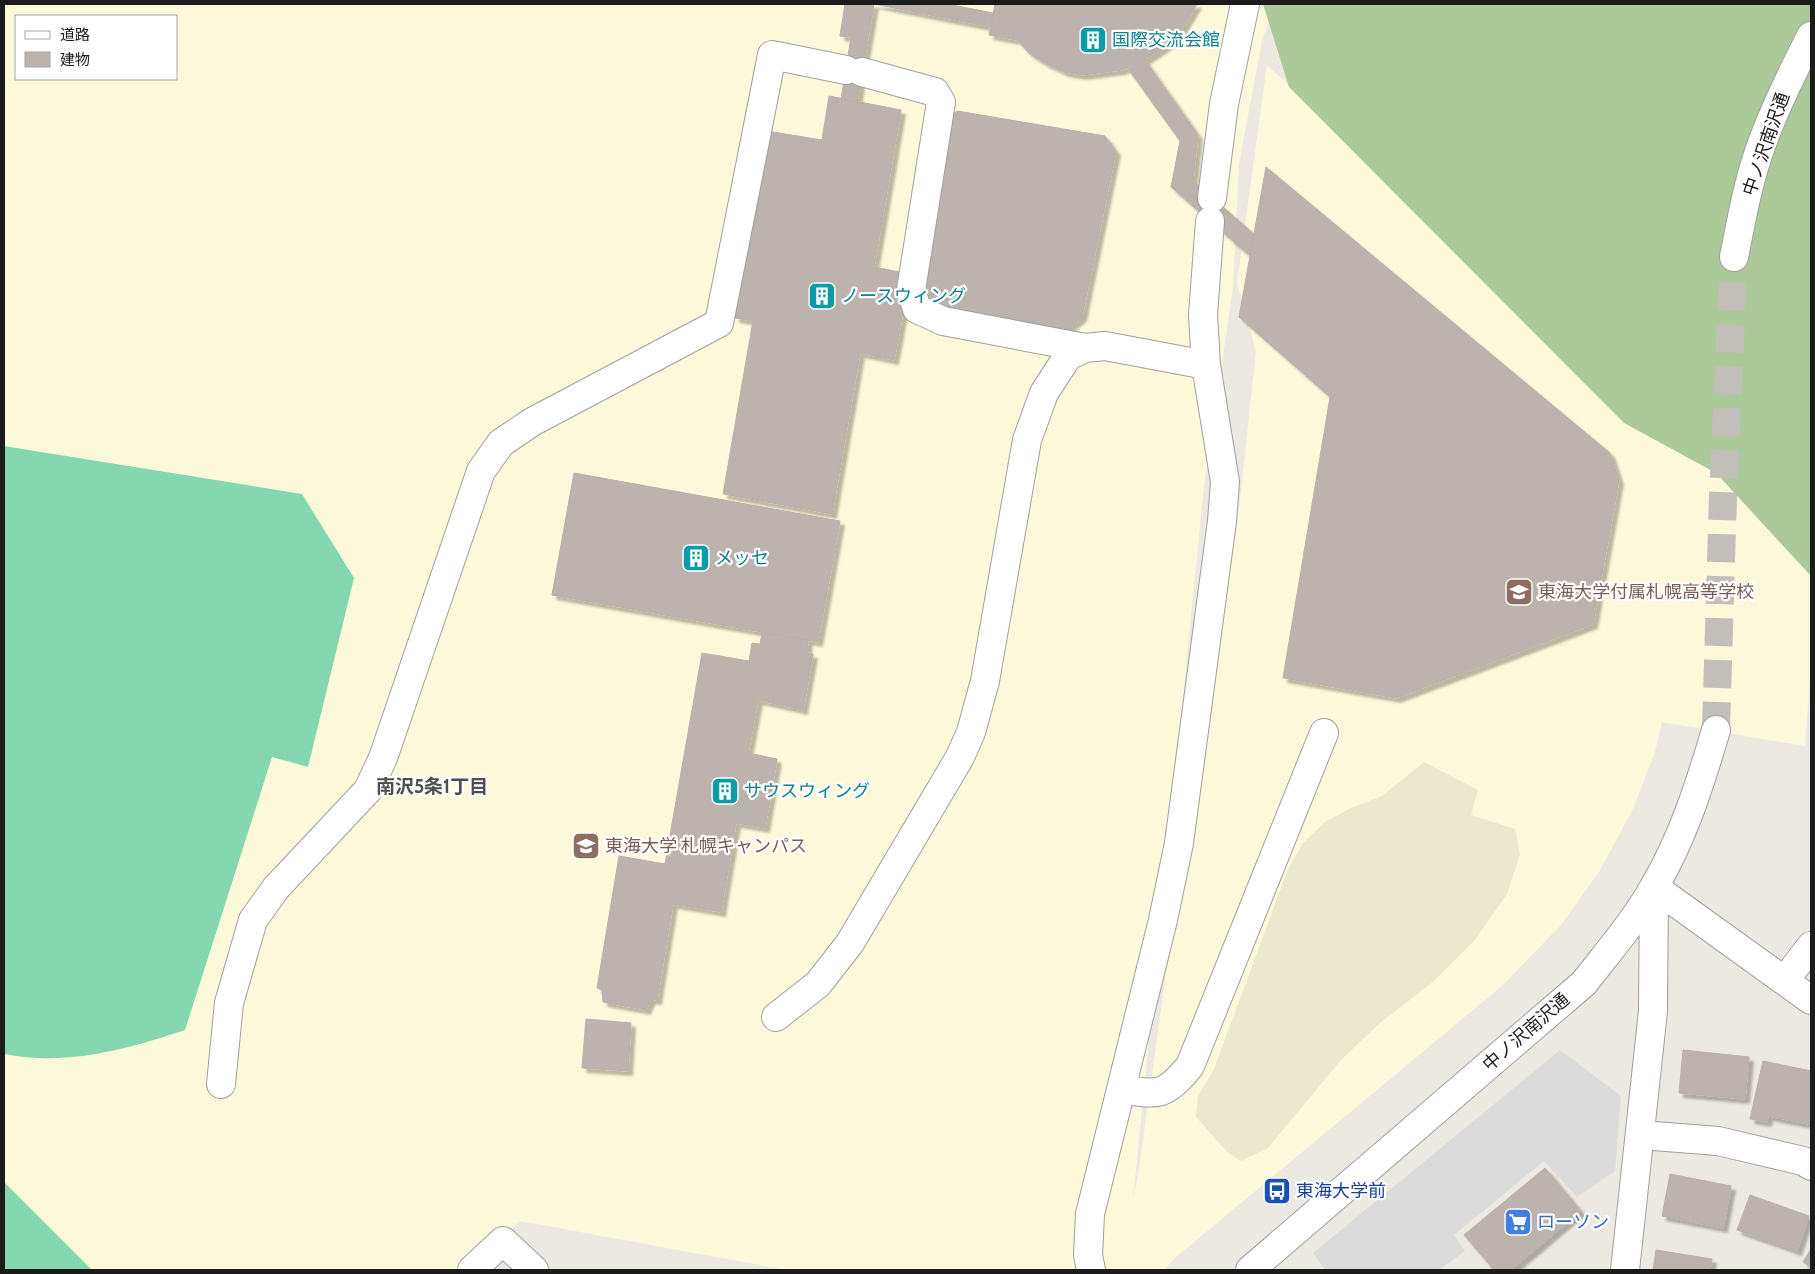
<svg xmlns="http://www.w3.org/2000/svg" width="1815" height="1274" viewBox="0 0 1815 1274" font-family="Cabin,'Noto Sans JP',sans-serif">
	<style>
		.education { fill: #fcf9da; fill-rule: evenodd }
		.farmland { fill: #eae9ce }
		.forest { fill: #acc999 }
		.pitch { fill: #84d7ae }
		.parking { fill: #dbdbdb }
		.building { fill: #bcb3af; stroke: #bdada5; filter: url(#shadow) }
		.lines { fill: none; stroke-linecap: round; stroke-linejoin: round }
		.minor-tunnel { stroke: #c2bfba; stroke-width: 28; stroke-dasharray: 28 14; stroke-linecap: butt }
		.minor-casing { stroke: #9f9f9f; stroke-width: 30 }
		.minor { stroke: #fff; stroke-width: 28 }
		.labels { text-anchor: middle; dominant-baseline: central; stroke-width: 4.5; stroke-linejoin: round; paint-order: stroke }
		.culture-label { font-size: 18px; fill: #0d838f; stroke: #fff; text-anchor: start }
		.street-label { font-size: 18px; fill: #1b1b1b; stroke: #fff }
		.education-label { font-size: 18px; fill: #785e54; stroke: #fff; text-anchor: start }
		.transit-label { font-size: 18px; fill: #164399; stroke: #fff; text-anchor: start }
		.shop-label { font-size: 18px; fill: #366cbe; stroke: #fff; text-anchor: start }
		.neighbourhood-label { font-size: 19px; font-weight: bold; fill: #4e4e4e; stroke: #fff }
	</style>
	<defs>
		<filter id="shadow"><feDropShadow dx="4.5" dy="4.5" stdDeviation="1" flood-color="#0004"/></filter>
	</defs>
	<rect width="100%" height="100%" fill="#ece8e2"/>
	<path class="education" d="M4,4H1275L1262,41L1239,164L1233,288L1204,486L1133,1200L1139,1169L1186,826L1238,518L1256,351L1237,283L1267,65L1581,360L1811,418V666L1805,746L1662,722L1655,752L1633,809L1599,872L1561,925L1503,985L1175,1258L1164,1270H787L520,1221L464,1270H4ZM16,16H176V79H16Z"/>
	<path class="farmland" d="M1424,762L1478,790L1471,815L1515,829L1520,854L1507,894L1474,941L1434,981L1380,1023L1341,1060L1268,1148L1241,1161L1227,1152L1196,1117L1198,1096L1214,1069L1288,869L1303,843L1325,822L1351,808L1382,796Z"/>
	<path class="forest" d="M1263,4H1811V576L1716,473L1624,423L1289,87Z"/>
	<path class="pitch" d="M4,446L302,494L354,578L308,767L272,757L185,1030C125,1050 67,1066 4,1054Z
		M4,1182L92,1270H4Z"/>
	<path class="parking" d="M1560,1050L1621,1096L1615,1171L1577,1197L1544,1161L1454,1235L1465,1251L1439,1270H1325L1313,1253Z"/>
	<path class="building" d="M845,4H947L993,13L991,27L874,4L857,102L841,99L851,37L840,36Z
		M995,4H1197L1176,39L1145,60L1121,70L1082,75L1064,72L1045,63L1030,54L1017,40L989,35Z
		M1145,60L1198,135L1193,181L1254,234L1250,256L1171,187L1180,141L1128,69Z
		M829,96L901,110L874,267L910,274L894,360L860,353L832,514L723,494L753,321L735,318L767,131L822,140Z
		M957,111L1105,136L1116,151L1082,317L1065,331L921,304L944,121Z
		M1266,167L1610,453L1619,480L1593,624L1396,698L1283,678L1330,397L1239,317Z
		M574,473L840,521L818,642L552,595Z
		M762,632L808,640L807,653L813,654L803,710L758,700L748,753L777,759L765,828L736,823L721,912L673,904L657,1000L651,999L646,1010L603,1002L602,990L597,988L619,856L665,864L702,653L749,661L752,643L760,644Z
		M586,1019L631,1023L628,1071L582,1068Z
		M1683,1050L1749,1057L1745,1099L1679,1093Z
		M1763,1061L1811,1071V1107L1808,1124L1768,1116L1767,1122L1750,1119Z
		M1545,1168L1581,1211L1511,1270H1494L1464,1235Z
		M1670,1174L1731,1186L1723,1228L1662,1216Z
		M1750,1195L1809,1216L1797,1251L1737,1230Z
		M1811,1249V1267L1803,1262Z
		M1656,1250L1712,1259L1710,1270H1653Z"/>
	<g class="lines">
		<path class="minor-tunnel" d="M1716,730L1723,495L1734,257"/>
		<g class="minor-casing">
			<path id="minor" d="M862,72L935,92L941,102L911,290L917,309L943,321L1085,348
				M1212,198L1224,104L1245,4
				M1734,257C1742,217 1749,176 1764,138C1777,103 1794,69 1811,36
				M1654,887L1811,1000
				M1785,980L1811,946
				M776,1017L818,984L850,943L960,757L971,732L985,681L1027,440L1044,393L1068,356L1085,348L1105,346L1206,365
				M221,1084L229,1003L253,920L276,888L368,790L383,758L481,471L501,443L532,422L719,323L772,55L846,70
				M1121,1089C1159,1095 1164,1097 1190,1066L1324,733
				M1641,1135L1718,1141L1803,1161L1811,1166
				M472,1270L503,1241L534,1270
				M1091,1270L1088,1255L1090,1214L1163,920L1179,843L1222,521L1225,482L1206,365L1203,315L1210,221
				M1250,1270L1584,983C1608,952 1635,921 1654,887C1683,838 1700,784 1716,730
				M1625,1270L1653,1011L1654,887"/>
		</g>
		<use href="#minor" class="minor"/>
	</g>
	<defs>
		<g id="building-square" transform="scale(1.4375)"><rect x="-9" y="-9" width="18" height="18" rx="4" fill="#0f9aa8" stroke="#fff"/><path d="M-4-6H4V6H1V3H-1V6H-4ZM-2.5-4.3h1.7v1.8h-1.7ZM.8-4.3h1.7v1.8H.8ZM-2.5-1h1.7V.8h-1.7ZM.8-1h1.7V.8H.8Z" fill="#fff"/></g>
		<g id="school-square" transform="scale(1.4375)"><rect x="-9" y="-9" width="18" height="18" rx="4" fill="#8d6e63" stroke="#fff"/><path d="M0-5L7-2L0 1L-7-2ZM-4 1L0 2.5L4 1V4Q0 6-4 4Z" fill="#fff"/></g>
		<g id="university-square" transform="scale(1.4375)"><rect x="-9" y="-9" width="18" height="18" rx="4" fill="#8d6e63" stroke="#fff"/><path d="M0-5L7-2L0 1L-7-2ZM-4 1L0 2.5L4 1V4Q0 6-4 4Z" fill="#fff"/></g>
		<g id="bus-square" transform="scale(1.4375)"><rect x="-9" y="-9" width="18" height="18" rx="4" fill="#1a4fb4" stroke="#fff"/><path d="M-5-6H5V4H4V6H2V4H-2V6H-4V4H-5ZM-3.5-4V0h7V-4ZM-3.5 1.2v1.5H-2V1.2ZM2 1.2v1.5H3.5V1.2Z" fill="#fff"/></g>
		<g id="supermarket-square" transform="scale(1.4375)"><rect x="-9" y="-9" width="18" height="18" rx="4" fill="#3f7fe0" stroke="#fff"/><path d="M-6-5.5h2.5l.6 2H6L4.5 2H-2.5L-4.4-4H-6ZM-1.5 3.2a1.3 1.3 0 1 0 .1 0ZM3 3.2a1.3 1.3 0 1 0 .1 0Z" fill="#fff"/></g>
	</defs>
	<g fill-rule="evenodd">
		<use href="#building-square" x="1093" y="40"/>
		<use href="#building-square" x="822" y="296"/>
		<use href="#building-square" x="696" y="558"/>
		<use href="#school-square" x="1519" y="592"/>
		<use href="#building-square" x="725" y="791"/>
		<use href="#university-square" x="586" y="846"/>
		<use href="#bus-square" x="1277" y="1191"/>
		<use href="#supermarket-square" x="1518" y="1222"/>
	</g>
	<g class="labels">
		<g class="culture-label">
			<text x="1112" y="40">国際交流会館</text>
			<text x="841" y="296">ノースウィング</text>
			<text x="715" y="558">メッセ</text>
			<text x="744" y="791">サウスウィング</text>
		</g>
		<g class="street-label">
			<text transform="translate(1766 144) rotate(-71)">中ノ沢南沢通</text>
			<text transform="translate(1526 1032) rotate(-41)">中ノ沢南沢通</text>
		</g>
		<g class="education-label">
			<text x="1538" y="592">東海大学付属札幌高等学校</text>
			<text x="605" y="846">東海大学 札幌キャンパス</text>
		</g>
		<g class="transit-label">
			<text x="1296" y="1191">東海大学前</text>
		</g>
		<g class="shop-label">
			<text x="1537" y="1222">ローソン</text>
		</g>
		<g class="neighbourhood-label">
			<text x="432" y="786">南沢5条1丁目</text>
		</g>
	</g>
	<rect width="1815" height="1274" fill="none" stroke="#1b1b1b" stroke-width="10"/>
	<rect x="15" y="15" width="162" height="65" fill="#ffffff" stroke="#a4a4a4"/>
	<rect x="25" y="31" width="25" height="8" fill="#ffffff" stroke="#a4a4a4"/>
	<text x="60" y="40" font-size="15" fill="#1b1b1b">道路</text>
	<rect x="25" y="52" width="25" height="15" fill="#bcb3af" stroke="#a4a4a4"/>
	<text x="60" y="65" font-size="15" fill="#1b1b1b">建物</text>
</svg>
